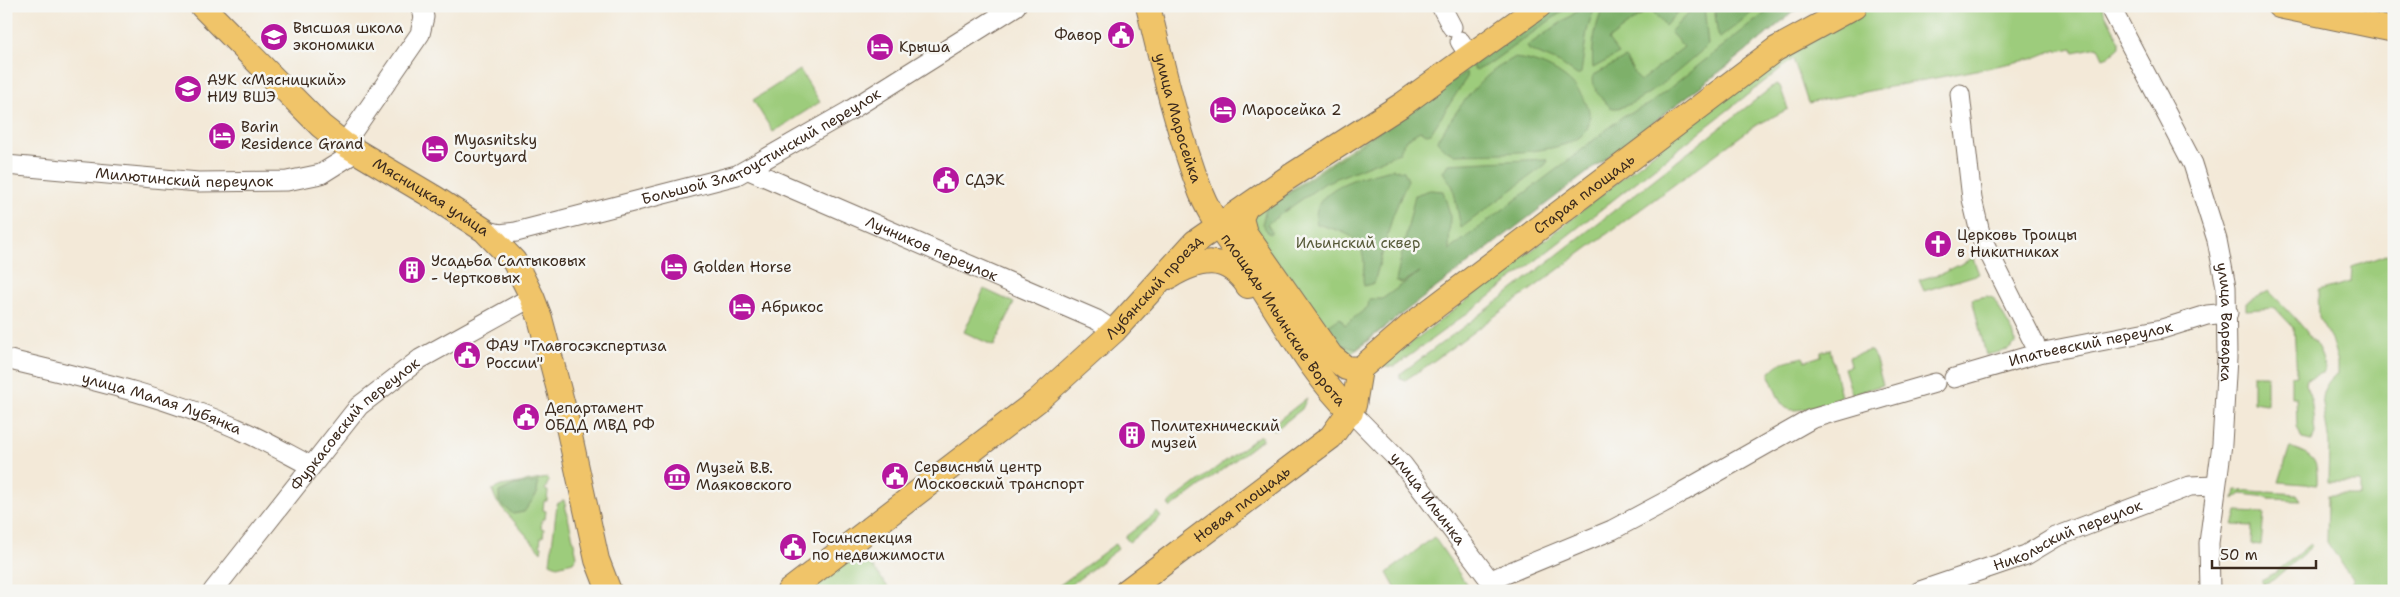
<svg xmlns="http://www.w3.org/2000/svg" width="2400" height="597" viewBox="0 0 2400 597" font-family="'Shantell Sans',sans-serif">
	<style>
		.green { fill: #9dcc7b; stroke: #6c7b4c }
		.forest { fill: #7eb06b; stroke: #5c6d44 }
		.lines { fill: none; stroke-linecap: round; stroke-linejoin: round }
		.minor-casing { stroke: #7b6d5f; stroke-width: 21 }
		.major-casing { stroke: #7b6d5f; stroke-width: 26 }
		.minor { stroke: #fff; stroke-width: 19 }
		.major { stroke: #f0c469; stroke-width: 24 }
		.labels { text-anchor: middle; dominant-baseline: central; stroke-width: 5; stroke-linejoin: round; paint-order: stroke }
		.poi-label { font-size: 15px; fill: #3b2a1e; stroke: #f6f6f2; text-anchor: start }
		.street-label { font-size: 15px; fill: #3b2a1e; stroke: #f6f6f2 }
		.park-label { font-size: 15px; fill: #585b3a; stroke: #f6f6f2 }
	</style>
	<rect width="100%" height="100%" fill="#f6f6f2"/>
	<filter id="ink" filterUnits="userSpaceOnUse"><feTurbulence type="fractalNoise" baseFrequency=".02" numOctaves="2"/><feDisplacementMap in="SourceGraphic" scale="10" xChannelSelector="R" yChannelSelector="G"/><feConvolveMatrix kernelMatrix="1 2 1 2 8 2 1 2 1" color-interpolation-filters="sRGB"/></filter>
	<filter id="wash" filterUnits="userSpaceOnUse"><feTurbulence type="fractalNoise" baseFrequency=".0096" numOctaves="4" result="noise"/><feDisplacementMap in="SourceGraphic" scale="20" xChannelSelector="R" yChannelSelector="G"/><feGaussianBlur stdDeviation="1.12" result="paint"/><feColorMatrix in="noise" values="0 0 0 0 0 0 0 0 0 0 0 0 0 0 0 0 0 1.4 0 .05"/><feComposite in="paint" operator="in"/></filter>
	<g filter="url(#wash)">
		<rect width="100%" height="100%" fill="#f3e9d8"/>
		<path class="green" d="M1557,6H1800L1743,54L1412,305L1358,349L1348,355H1342L1247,222L1251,217Z
			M1873,6H2101L2120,42V47L2111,55L2103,58L2098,47L2074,52L2073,48L2058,51L2057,49L2032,59L1808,103L1793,59L1488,298L1394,367L1381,366L1558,230L1764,64L1854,13Z
			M800,70L820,102L773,132L753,100Z
			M1776,84L1780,86L1788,109L1753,127L1428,365L1405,380L1400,379V374L1493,305Z
			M2394,252V591H2352V579L2327,542L2328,495H2360V482H2328L2329,443L2322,398C2323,389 2330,377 2338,374V362L2331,339L2319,318L2318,291L2351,282L2352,267Z
			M1973,258L1979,274L1924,291L1919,280L1943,273Z
			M984,289L1014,303L994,346L964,332Z
			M2269,291C2285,308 2328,347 2324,372L2307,379L2306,384L2311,396L2315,433L2312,441L2302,439L2297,427L2296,397H2291V376L2297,375L2294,328L2275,308L2246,310V302Z
			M1987,296L1993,298L2013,332L2016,343L2008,350L1986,355L1972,299Z
			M1830,349L1841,397C1833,402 1824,404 1815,406C1779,417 1783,405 1769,376C1772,362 1791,360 1803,357L1805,361L1821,356V352Z
			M1868,351H1871L1875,357L1883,385L1852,394L1844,368L1851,366L1849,357Z
			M2253,375H2267V404L2253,402Z
			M1307,398L1302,409L1274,431L1271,426Z
			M1260,435L1263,439L1171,508L1168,504Z
			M2290,447C2314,456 2318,458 2317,485L2279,482Z
			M547,478L549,480L545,490L548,491L547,501H544L543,510L546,511L545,519H542L541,528L544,529L543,537H541L540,545L542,546L541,552L497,502L492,490L501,486Z
			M2236,490L2297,494L2301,500L2269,499L2268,497L2241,494L2234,499Z
			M564,500L577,556L573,562L557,566L550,563L557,504Z
			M1157,512L1161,517L1129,542L1125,537Z
			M2237,512L2264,513L2261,546L2251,545L2252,526L2233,525Z
			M1434,537L1471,591H1397L1387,573Z
			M1115,544L1118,549L1063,591H1058L1056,588Z
			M2310,544L2312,546L2273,580L2263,584L2261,580L2275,573Z
			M859,549L891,591H811Z"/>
		<path class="forest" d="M1557,6H1570L1489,64L1476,70L1472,67V64Z
			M1585,6H1595L1587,31L1581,73L1577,75L1560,63L1529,50L1527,46Z
			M1604,6H1683L1665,26L1650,8L1608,40L1619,54L1593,68C1591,47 1595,25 1604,6Z
			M1695,6H1704L1708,45C1694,58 1629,117 1610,107C1602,99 1590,86 1594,75L1625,58L1640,81L1684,47L1670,32Z
			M1714,6H1760L1720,38L1718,37Z
			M1774,6H1800L1743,54L1357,348L1341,345L1328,326L1340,318L1345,325L1368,307L1369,299H1382L1420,272L1402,283L1396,281L1415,195L1430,190L1443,191L1450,214L1449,250L1578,153L1623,116L1648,105Z
			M1514,58C1532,60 1548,65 1563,76C1583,90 1605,124 1575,140C1548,155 1486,153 1454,154L1447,151L1437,141C1440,134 1445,128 1450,121C1467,96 1485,72 1514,58Z
			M1466,72L1467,77L1431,133L1427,134L1420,131L1406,139L1399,153L1325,183L1267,224L1272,232L1269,234L1262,224L1266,209Z
			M1546,159L1548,161L1545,165L1461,228L1453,187L1443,172L1448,164Z
			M1392,169L1404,171L1408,180L1393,215L1374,283L1364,286C1362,279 1364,270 1364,263C1362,232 1340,232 1317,224C1308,187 1366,175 1392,169Z
			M538,482L537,494L524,512L513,514L499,502V492L514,485Z"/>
	</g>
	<g filter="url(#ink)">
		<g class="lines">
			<g class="minor-casing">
				<g id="minor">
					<path d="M1441,6L1452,27"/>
					<path id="s1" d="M2110,6L2193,164L2217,240L2226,287L2227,358L2222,444L2209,543L2210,591"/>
					<path d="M1460,41L1469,55"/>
					<path d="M1960,94L1972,199L1981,237L2039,353"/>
					<path d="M344,144L420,34L424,17L421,6"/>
					<path id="s2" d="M6,165L198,182L287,181L321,174L356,152"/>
					<path id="s3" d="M749,170L1097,320L1114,331"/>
					<path id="s4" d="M484,230L500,234L516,232L737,175L849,111L1016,6"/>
					<path id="s5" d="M6,359C84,378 163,395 236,428C262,439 286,453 311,466"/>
					<path id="s6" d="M1954,378L2039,353L2162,329L2207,315L2228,313"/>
					<path id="s7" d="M1351,412L1403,465L1498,591"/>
					<path d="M1684,491L1811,419L1935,383"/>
					<path d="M1491,580L1612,530L1678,495"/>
					<path id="s8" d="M213,591L359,406L420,359L532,297"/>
					<path id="s9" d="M1920,591L2026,555L2056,537L2190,486L2215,485"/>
				</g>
			</g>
			<g class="major-casing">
				<g id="major">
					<path id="s10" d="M202,6L321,126L344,144L435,198L484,230L514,261L532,297L540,318L565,413L597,560L609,591"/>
					<path id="s11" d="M1148,6C1163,68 1178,133 1201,193C1214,225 1239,254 1258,282C1287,326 1313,375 1351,412"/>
					<path d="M2279,6L2394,30"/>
					<path d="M1246,207L1241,218L1245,233L1331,356L1346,368L1360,369"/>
					<path d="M1169,277C1199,259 1226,253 1248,286"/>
					<path id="s12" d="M789,591L1037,401L1114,331L1195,242L1286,179L1403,104L1539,6"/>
					<path id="s13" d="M1127,591L1331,437L1354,405L1360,369L1411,325L1776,49L1855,6"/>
				</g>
			</g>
			<use href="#minor" class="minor"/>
			<use href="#major" class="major"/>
		</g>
	</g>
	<defs>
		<g id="civic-disc" transform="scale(1.4375)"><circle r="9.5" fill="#b5179e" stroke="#f6f6f2"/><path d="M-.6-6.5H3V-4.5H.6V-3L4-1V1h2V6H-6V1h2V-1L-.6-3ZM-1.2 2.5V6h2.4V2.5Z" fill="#fff"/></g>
		<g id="university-disc" transform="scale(1.4375)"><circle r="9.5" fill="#b5179e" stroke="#f6f6f2"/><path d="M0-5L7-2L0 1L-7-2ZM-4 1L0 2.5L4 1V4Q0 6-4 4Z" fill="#fff"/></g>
		<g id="hotel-disc" transform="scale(1.4375)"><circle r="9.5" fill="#b5179e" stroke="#f6f6f2"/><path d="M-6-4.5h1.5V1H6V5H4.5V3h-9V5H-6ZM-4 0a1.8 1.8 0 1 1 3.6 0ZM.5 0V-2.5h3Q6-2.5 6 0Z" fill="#fff"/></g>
		<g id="church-disc" transform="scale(1.4375)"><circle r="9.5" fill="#b5179e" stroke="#f6f6f2"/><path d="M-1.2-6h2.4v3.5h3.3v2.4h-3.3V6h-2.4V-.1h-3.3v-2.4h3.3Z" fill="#fff"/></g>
		<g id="building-disc" transform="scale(1.4375)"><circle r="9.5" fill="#b5179e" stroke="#f6f6f2"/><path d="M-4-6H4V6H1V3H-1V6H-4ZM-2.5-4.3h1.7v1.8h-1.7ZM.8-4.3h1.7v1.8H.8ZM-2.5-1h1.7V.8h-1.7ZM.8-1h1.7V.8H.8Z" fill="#fff"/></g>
		<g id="museum-disc" transform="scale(1.4375)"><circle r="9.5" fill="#b5179e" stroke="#f6f6f2"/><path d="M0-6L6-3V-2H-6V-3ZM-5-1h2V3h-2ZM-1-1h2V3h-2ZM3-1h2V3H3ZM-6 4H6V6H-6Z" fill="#fff"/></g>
	</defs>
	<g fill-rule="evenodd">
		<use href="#civic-disc" x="1121" y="35"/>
		<use href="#university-disc" x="274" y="37"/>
		<use href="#hotel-disc" x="880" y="47"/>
		<use href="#university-disc" x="188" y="89"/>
		<use href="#hotel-disc" x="1223" y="110"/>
		<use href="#hotel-disc" x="222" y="136"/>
		<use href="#hotel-disc" x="435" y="149"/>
		<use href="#civic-disc" x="946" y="180"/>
		<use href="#church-disc" x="1938" y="244"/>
		<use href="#hotel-disc" x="674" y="267"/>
		<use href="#building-disc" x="412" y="270"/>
		<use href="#hotel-disc" x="742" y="307"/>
		<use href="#civic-disc" x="467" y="355"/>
		<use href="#civic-disc" x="526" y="417"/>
		<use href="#building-disc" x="1132" y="435"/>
		<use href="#civic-disc" x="895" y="476"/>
		<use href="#museum-disc" x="677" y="477"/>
		<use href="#civic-disc" x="793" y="547"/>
	</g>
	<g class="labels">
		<g class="poi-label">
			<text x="293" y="28">Высшая школа<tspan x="293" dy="17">экономики</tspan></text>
			<text x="1102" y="35" text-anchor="end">Фавор</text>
			<text x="899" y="47">Крыша</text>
			<text x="207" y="80">АУК «Мясницкий»<tspan x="207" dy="17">НИУ ВШЭ</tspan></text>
			<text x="1242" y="110">Маросейка 2</text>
			<text x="241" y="127">Barin<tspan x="241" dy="17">Residence Grand</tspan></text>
			<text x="454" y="140">Myasnitsky<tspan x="454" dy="17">Courtyard</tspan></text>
			<text x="965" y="180">СДЭК</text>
			<text x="1957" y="235">Церковь Троицы<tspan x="1957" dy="17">в Никитниках</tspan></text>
			<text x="431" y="261">Усадьба Салтыковых<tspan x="431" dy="17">- Чертковых</tspan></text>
			<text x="693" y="267">Golden Horse</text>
			<text x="761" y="307">Абрикос</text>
			<text x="486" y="346">ФАУ "Главгосэкспертиза<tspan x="486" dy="17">России"</tspan></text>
			<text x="545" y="408">Департамент<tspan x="545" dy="17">ОБДД МВД РФ</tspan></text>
			<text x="1151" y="426">Политехнический<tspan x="1151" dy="17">музей</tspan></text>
			<text x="914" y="467">Сервисный центр<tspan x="914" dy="17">Московский транспорт</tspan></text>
			<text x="696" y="468">Музей В.В.<tspan x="696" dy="17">Маяковского</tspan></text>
			<text x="812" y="538">Госинспекция<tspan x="812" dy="17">по недвижимости</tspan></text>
		</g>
		<g class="street-label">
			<text stroke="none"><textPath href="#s11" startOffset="116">улица Маросейка</textPath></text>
			<text stroke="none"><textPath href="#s4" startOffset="294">Большой Златоустинский переулок</textPath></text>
			<text stroke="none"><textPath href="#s2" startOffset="179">Милютинский переулок</textPath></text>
			<text stroke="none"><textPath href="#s13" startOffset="616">Старая площадь</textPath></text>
			<text stroke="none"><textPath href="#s10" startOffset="300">Мясницкая улица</textPath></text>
			<text stroke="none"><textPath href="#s3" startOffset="199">Лучников переулок</textPath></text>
			<text stroke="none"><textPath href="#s12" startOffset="476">Лубянский проезд</textPath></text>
			<text stroke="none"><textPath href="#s11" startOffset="346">площадь Ильинские Ворота</textPath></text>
			<text stroke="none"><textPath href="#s1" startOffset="341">улица Варварка</textPath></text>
			<text stroke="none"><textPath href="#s6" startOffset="141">Ипатьевский переулок</textPath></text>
			<text stroke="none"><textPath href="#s5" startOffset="162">улица Малая Лубянка</textPath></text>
			<text stroke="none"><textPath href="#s8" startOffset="220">Фуркасовский переулок</textPath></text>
			<text stroke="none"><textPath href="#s7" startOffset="116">улица Ильинка</textPath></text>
			<text stroke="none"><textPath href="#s13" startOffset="144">Новая площадь</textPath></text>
			<text stroke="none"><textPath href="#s9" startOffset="158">Никольский переулок</textPath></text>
		</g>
		<g class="park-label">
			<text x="1358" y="243">Ильинский сквер</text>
		</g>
	</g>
	<rect width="2400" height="597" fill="none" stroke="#f6f6f2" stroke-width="25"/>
	<path d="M2212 560v8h104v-8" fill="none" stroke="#3b2a1e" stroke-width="2.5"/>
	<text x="2220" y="560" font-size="15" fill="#3b2a1e" stroke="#f6f6f2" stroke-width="4" paint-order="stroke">50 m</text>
</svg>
